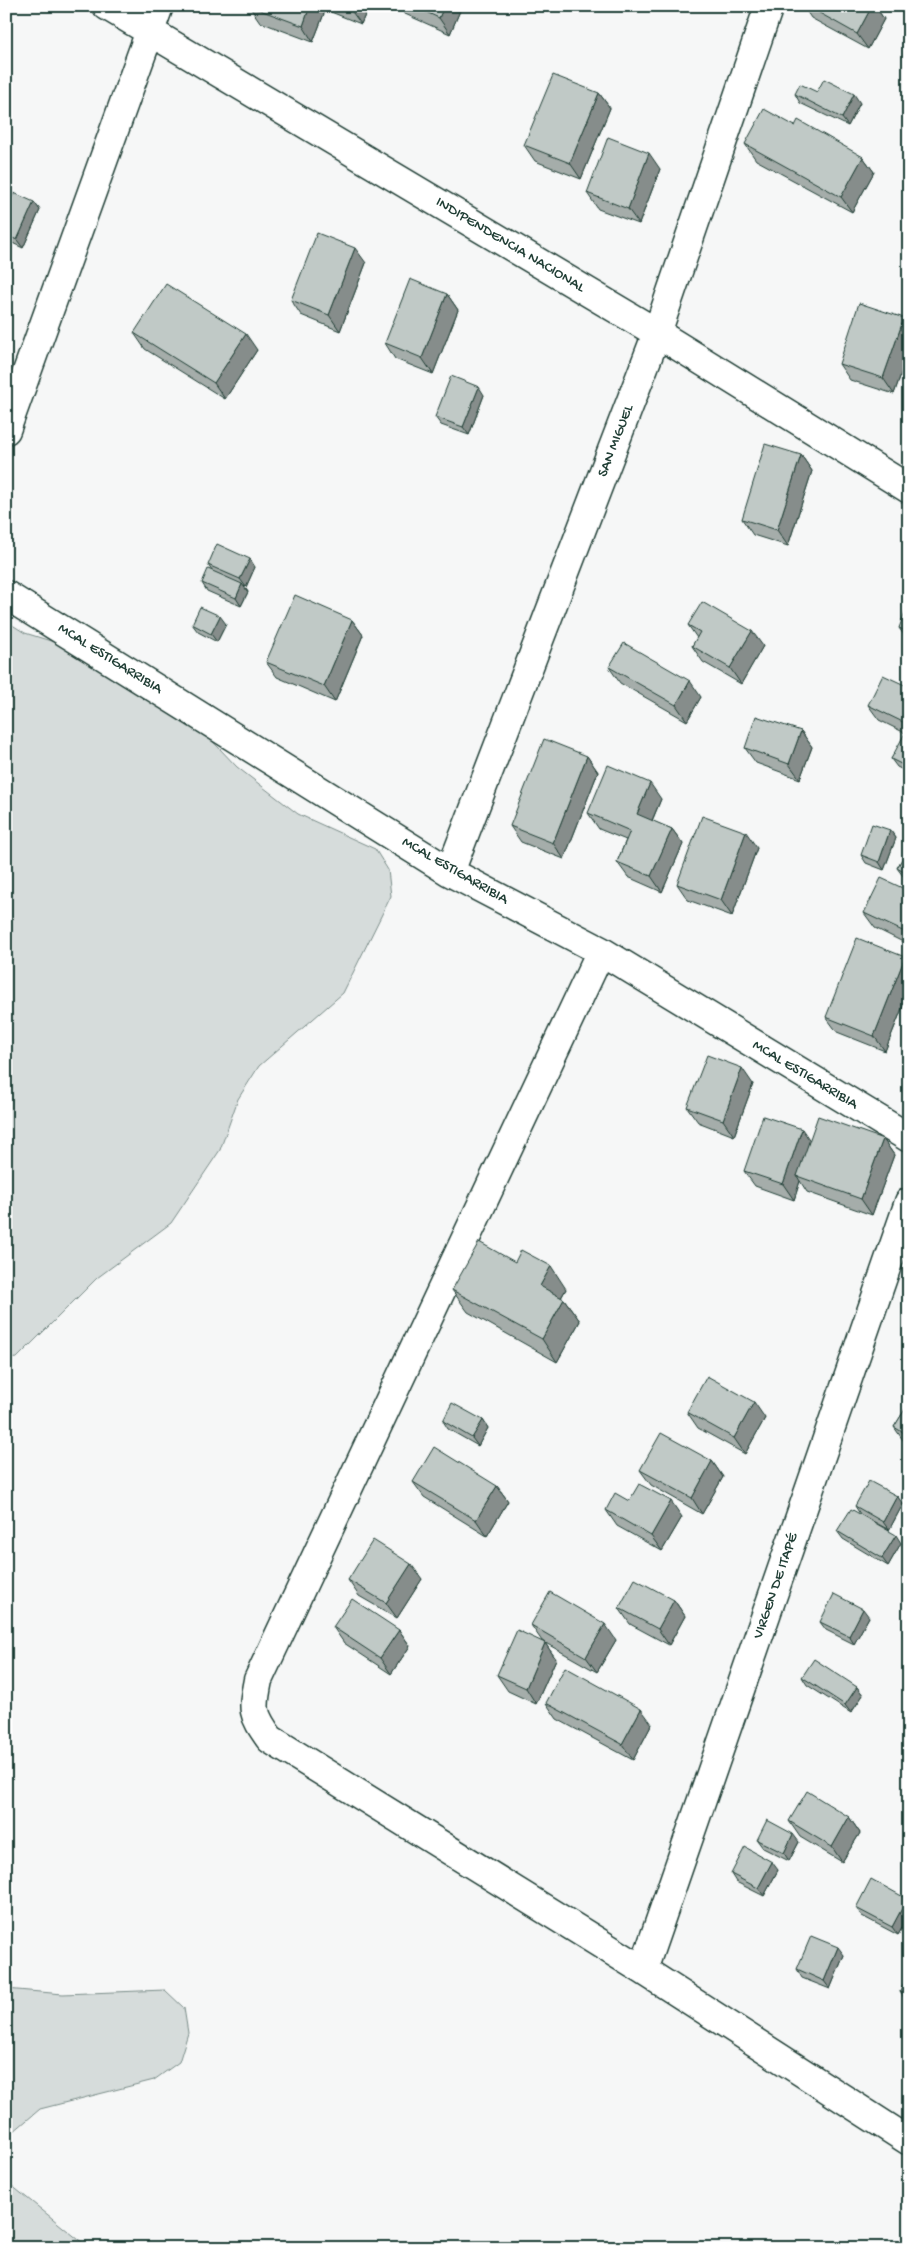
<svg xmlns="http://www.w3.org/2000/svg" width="915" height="2254" viewBox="0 0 915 2254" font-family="'Gochi Hand',sans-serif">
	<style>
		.green { fill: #d6dcdb; stroke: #7a8c88 }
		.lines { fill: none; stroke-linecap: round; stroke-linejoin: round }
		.street-casing { stroke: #1f3d34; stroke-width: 31 }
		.street { stroke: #fff; stroke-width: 28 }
		.wall { fill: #a5adaa; stroke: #1f3d34 }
		.shaded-wall { fill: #868d8b; stroke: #1f3d34 }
		.building { fill: #c0c9c6; stroke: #1f3d34 }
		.labels { text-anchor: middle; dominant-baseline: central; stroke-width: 5; stroke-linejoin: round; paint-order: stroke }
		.street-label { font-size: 15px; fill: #1f3d34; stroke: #fff }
	</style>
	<rect width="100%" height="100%" fill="#f6f7f7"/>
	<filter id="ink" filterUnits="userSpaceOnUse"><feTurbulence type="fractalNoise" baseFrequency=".02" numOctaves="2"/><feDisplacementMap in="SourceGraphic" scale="10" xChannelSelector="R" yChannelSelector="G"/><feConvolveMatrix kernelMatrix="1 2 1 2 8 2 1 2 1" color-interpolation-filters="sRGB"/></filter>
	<g filter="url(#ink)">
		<path class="green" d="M6,621L25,633L106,658L183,710L237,767L298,814L375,849L388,870L391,896L343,993L259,1066L238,1099L220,1150L171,1223L97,1278L17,1358L6,1359Z
			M6,1989L63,1994L165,1990L184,2008L188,2033L179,2062L154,2080L40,2109L6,2138Z
			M6,2181L89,2248H6Z"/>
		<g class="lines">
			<g class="street-casing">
				<path id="street" d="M107,6L657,333L909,489
					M6,430L159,6
					M6,595L450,872L601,951L909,1138
					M450,872L657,333L769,6
					M601,951L258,1680C252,1710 252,1714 270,1739L643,1970L909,2141
					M643,1970L909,1202"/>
			</g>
			<use href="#street" class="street"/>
		</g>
		<path class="wall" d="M249,6H327L313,42L260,22Z
			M327,6H369L361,24L331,12Z
			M400,6H462L450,34L405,14Z
			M803,6H875L884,19L868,49L811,18Z
			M817,92L860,103L848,126L800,103L795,94Z
			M599,93L610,108L581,179L535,161L524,145Z
			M795,126L863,157L874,172L852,212L756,160L745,144Z
			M660,169L639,224L598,209L587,193Z
			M34,202L40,210L23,248L6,240V210Z
			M366,263L340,331L301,315L291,300Z
			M447,294L458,310L433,374L395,359L385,343Z
			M909,325V351L894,394L850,380L839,364Z
			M134,333L257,350L225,399L145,349Z
			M484,395L469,435L441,425L435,417Z
			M801,455L812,471L788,546L753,535L742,519Z
			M208,565L255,567L246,587L244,586L248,592L241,606L207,591L202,583L212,571Z
			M352,620L363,635L335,702L277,677L266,662Z
			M192,624H226L217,642L198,632Z
			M688,625L763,646L741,684L703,662L692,646L697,638Z
			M899,628L909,632V642Z
			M609,667L701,697L687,721L620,683Z
			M909,687V735L879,720L868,705Z
			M801,731L812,747L800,779L756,763L745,748Z
			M909,735V773L897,767L891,759Z
			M587,756L598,772L564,859L521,842L510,826Z
			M909,778V797L904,790Z
			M661,799L652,821L672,829L683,844L662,892L628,877L617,862L626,840L599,829L588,813Z
			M890,830L896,838L884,870L866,863L861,855Z
			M909,847V880L903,876L897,868Z
			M757,848L732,916L688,900L677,884Z
			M909,891V945L875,928L864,913Z
			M909,962V991L885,1051L837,1032L826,1017Z
			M753,1084L734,1136L698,1122L687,1107Z
			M883,1139L894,1155L872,1215L807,1192L800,1181L794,1200L755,1186L744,1171L809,1140Z
			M515,1262L566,1289L561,1298L564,1299L580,1321L557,1362L468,1312L452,1290Z
			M909,1403V1445L905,1443L894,1427Z
			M687,1412L765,1418L745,1454L698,1428Z
			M483,1420L488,1428L478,1446L448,1429L443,1421Z
			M712,1461L723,1477L702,1514L651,1485L640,1470Z
			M413,1482L497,1486L508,1501L487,1536L424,1497Z
			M897,1496L903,1504L889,1530L867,1518L901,1543L888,1566L843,1539L837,1531L860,1514L855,1506Z
			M629,1501L682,1517L662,1551L617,1526L606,1510Z
			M422,1579L397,1618L359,1596L348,1580Z
			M674,1600L685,1616L669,1645L630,1624L619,1608Z
			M869,1617L854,1644L826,1630L820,1622Z
			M531,1625L616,1640L597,1672L542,1641Z
			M333,1627L399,1630L410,1646L391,1674L344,1643Z
			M545,1643L556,1659L536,1704L508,1691L497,1675Z
			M802,1677L857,1687L863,1695L851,1713L807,1685Z
			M546,1703L652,1724L633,1760L557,1719Z
			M849,1817L860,1833L842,1862L800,1837L789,1821Z
			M757,1840L799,1842L789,1861L763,1848Z
			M778,1870L764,1896L736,1882L731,1874Z
			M907,1899L909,1901V1915L898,1935L862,1916L856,1908Z
			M844,1955L830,1989L802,1978L797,1969Z
			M909,1972V2005L900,1992Z"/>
		<path class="shaded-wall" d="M310,6H327L313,42L303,26Z
			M351,6H369L361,24L350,9Z
			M444,6H462L450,34L439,18Z
			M872,6H875L884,19L868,49L857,34Z
			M599,93L610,108L581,179L570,163Z
			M854,94L860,103L848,126L842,118Z
			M649,153L660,169L639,224L628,209Z
			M863,157L874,172L852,212L841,197Z
			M34,202L40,210L23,248L17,240Z
			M355,248L366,263L340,331L329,315Z
			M447,294L458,310L433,374L422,358Z
			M904,318L909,325V351L894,394L883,378Z
			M246,334L257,350L225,399L214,383Z
			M479,387L484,395L469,435L463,427Z
			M801,455L812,471L788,546L777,530Z
			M250,559L255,567L246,587L240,579Z
			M242,584L248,592L241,606L236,598Z
			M220,616L226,624L217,642L211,634Z
			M352,620L363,635L335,702L324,686Z
			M752,631L763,646L741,684L730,668Z
			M690,681L701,697L687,721L676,705Z
			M801,731L812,747L800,779L789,764Z
			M587,756L598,772L564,859L553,843Z
			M650,783L661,799L648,830L637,814Z
			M672,829L683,844L662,892L651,876Z
			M890,830L896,838L884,870L879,862Z
			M746,832L757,848L732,916L721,900Z
			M905,957L909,962V991L885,1051L874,1036Z
			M742,1068L753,1084L734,1136L723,1120Z
			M802,1129L813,1145L797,1176L800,1181L794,1200L783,1184Z
			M883,1139L894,1155L872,1215L861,1199Z
			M551,1266L566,1289L555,1308L540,1286Z
			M564,1299L580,1321L557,1362L542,1339Z
			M754,1402L765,1418L745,1454L734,1438Z
			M483,1420L488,1428L478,1446L472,1438Z
			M712,1461L723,1477L702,1514L692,1498Z
			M497,1486L508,1501L487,1536L476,1520Z
			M897,1496L903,1504L889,1530L883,1522Z
			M671,1501L682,1517L662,1551L651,1536Z
			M896,1535L901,1543L888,1566L882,1558Z
			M411,1564L422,1579L397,1618L386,1603Z
			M674,1600L685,1616L669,1645L658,1629Z
			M863,1609L869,1617L854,1644L849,1636Z
			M605,1624L616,1640L597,1672L586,1657Z
			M399,1630L410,1646L391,1674L380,1658Z
			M545,1643L556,1659L536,1704L526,1688Z
			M857,1687L863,1695L851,1713L845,1705Z
			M641,1709L652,1724L633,1760L622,1744Z
			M849,1817L860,1833L842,1862L832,1847Z
			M793,1834L799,1842L789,1861L784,1853Z
			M772,1862L778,1870L764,1896L758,1888Z
			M907,1899L909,1901V1915L898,1935L892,1927Z
			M838,1947L844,1955L830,1989L824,1981Z"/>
		<path class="building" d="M249,6H310L303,26Z
			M413,6H444L439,18Z
			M807,6H872L857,34Z
			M553,75L599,93L570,163L524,145Z
			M824,79L854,94L842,118L795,94L800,84L817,92Z
			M764,109L795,126L798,120L863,157L841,197L745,144Z
			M608,137L649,153L628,209L587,193Z
			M14,193L34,202L17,240L6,235V210Z
			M317,233L355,248L329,315L291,300Z
			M410,279L447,294L422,358L385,343Z
			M166,284L246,334L214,383L134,333Z
			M859,303L904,318L883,378L839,364Z
			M451,376L479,387L463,427L435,417Z
			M765,444L801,455L777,530L742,519Z
			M217,544L250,559L240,579L208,565Z
			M208,569L242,584L236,598L202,583Z
			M295,595L352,620L324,686L266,662Z
			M909,601V632L899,628Z
			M702,602L752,631L730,668L692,646L700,632L688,625Z
			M200,607L220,616L211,634L192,624Z
			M624,643L690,681L676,705L609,667Z
			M883,675L909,687V725L868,705Z
			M756,716L801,731L789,764L745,748Z
			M905,733L909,735V768L891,759Z
			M544,739L587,756L553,843L510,826Z
			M608,765L650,783L637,814L672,829L651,876L617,862L630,831L588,813Z
			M909,778V792L904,790Z
			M702,816L746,832L721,900L677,884Z
			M872,824L890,830L879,862L861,855Z
			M909,847V875L897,868Z
			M881,878L909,891V934L864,913Z
			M857,938L905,957L874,1036L826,1017Z
			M707,1055L742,1068L723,1120L687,1107Z
			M763,1116L802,1129L783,1184L744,1171Z
			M818,1116L883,1139L861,1199L797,1176Z
			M479,1242L515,1262L521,1250L551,1266L540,1286L564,1299L542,1339L452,1290Z
			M707,1376L754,1402L734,1438L687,1412Z
			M909,1378V1389L904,1385Z
			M452,1403L483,1420L472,1438L443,1421Z
			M909,1403V1436L894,1427Z
			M661,1433L712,1461L692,1498L640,1470Z
			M434,1447L497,1486L476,1520L413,1482Z
			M869,1481L897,1496L883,1522L855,1506Z
			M639,1484L671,1501L651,1536L606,1510L615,1493L629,1501Z
			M851,1509L896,1535L882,1558L837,1531Z
			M373,1540L411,1564L386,1603L348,1580Z
			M635,1579L674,1600L658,1629L619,1608Z
			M550,1592L605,1624L586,1657L531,1625Z
			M834,1594L863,1609L849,1636L820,1622Z
			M352,1599L399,1630L380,1658L333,1627Z
			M517,1630L545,1643L526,1688L497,1675Z
			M814,1659L857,1687L845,1705L802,1677Z
			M565,1667L641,1709L622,1744L546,1703Z
			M807,1791L849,1817L832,1847L789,1821Z
			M767,1820L793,1834L784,1853L757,1840Z
			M745,1847L772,1862L758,1888L731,1874Z
			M871,1879L907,1899L892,1927L856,1908Z
			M811,1936L838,1947L824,1981L797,1969Z
			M909,1972V1996L900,1992Z"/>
	</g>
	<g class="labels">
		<g class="street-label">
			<text transform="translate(510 245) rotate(31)">INDIPENDENCIA NACIONAL</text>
			<text transform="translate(616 441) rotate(-69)">SAN MIGUEL</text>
			<text transform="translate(110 659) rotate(32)">MCAL ESTIGARRIBIA</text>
			<text transform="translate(455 871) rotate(30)">MCAL ESTIGARRIBIA</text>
			<text transform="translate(805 1075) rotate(31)">MCAL ESTIGARRIBIA</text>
			<text transform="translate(776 1586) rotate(-71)">VIRGEN DE ITAPÉ</text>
		</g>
	</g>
	<rect width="915" height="2254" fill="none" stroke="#fff" stroke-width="25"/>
	<rect x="12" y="12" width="890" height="2229" fill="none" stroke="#1f3d34" stroke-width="2" filter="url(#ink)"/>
</svg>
